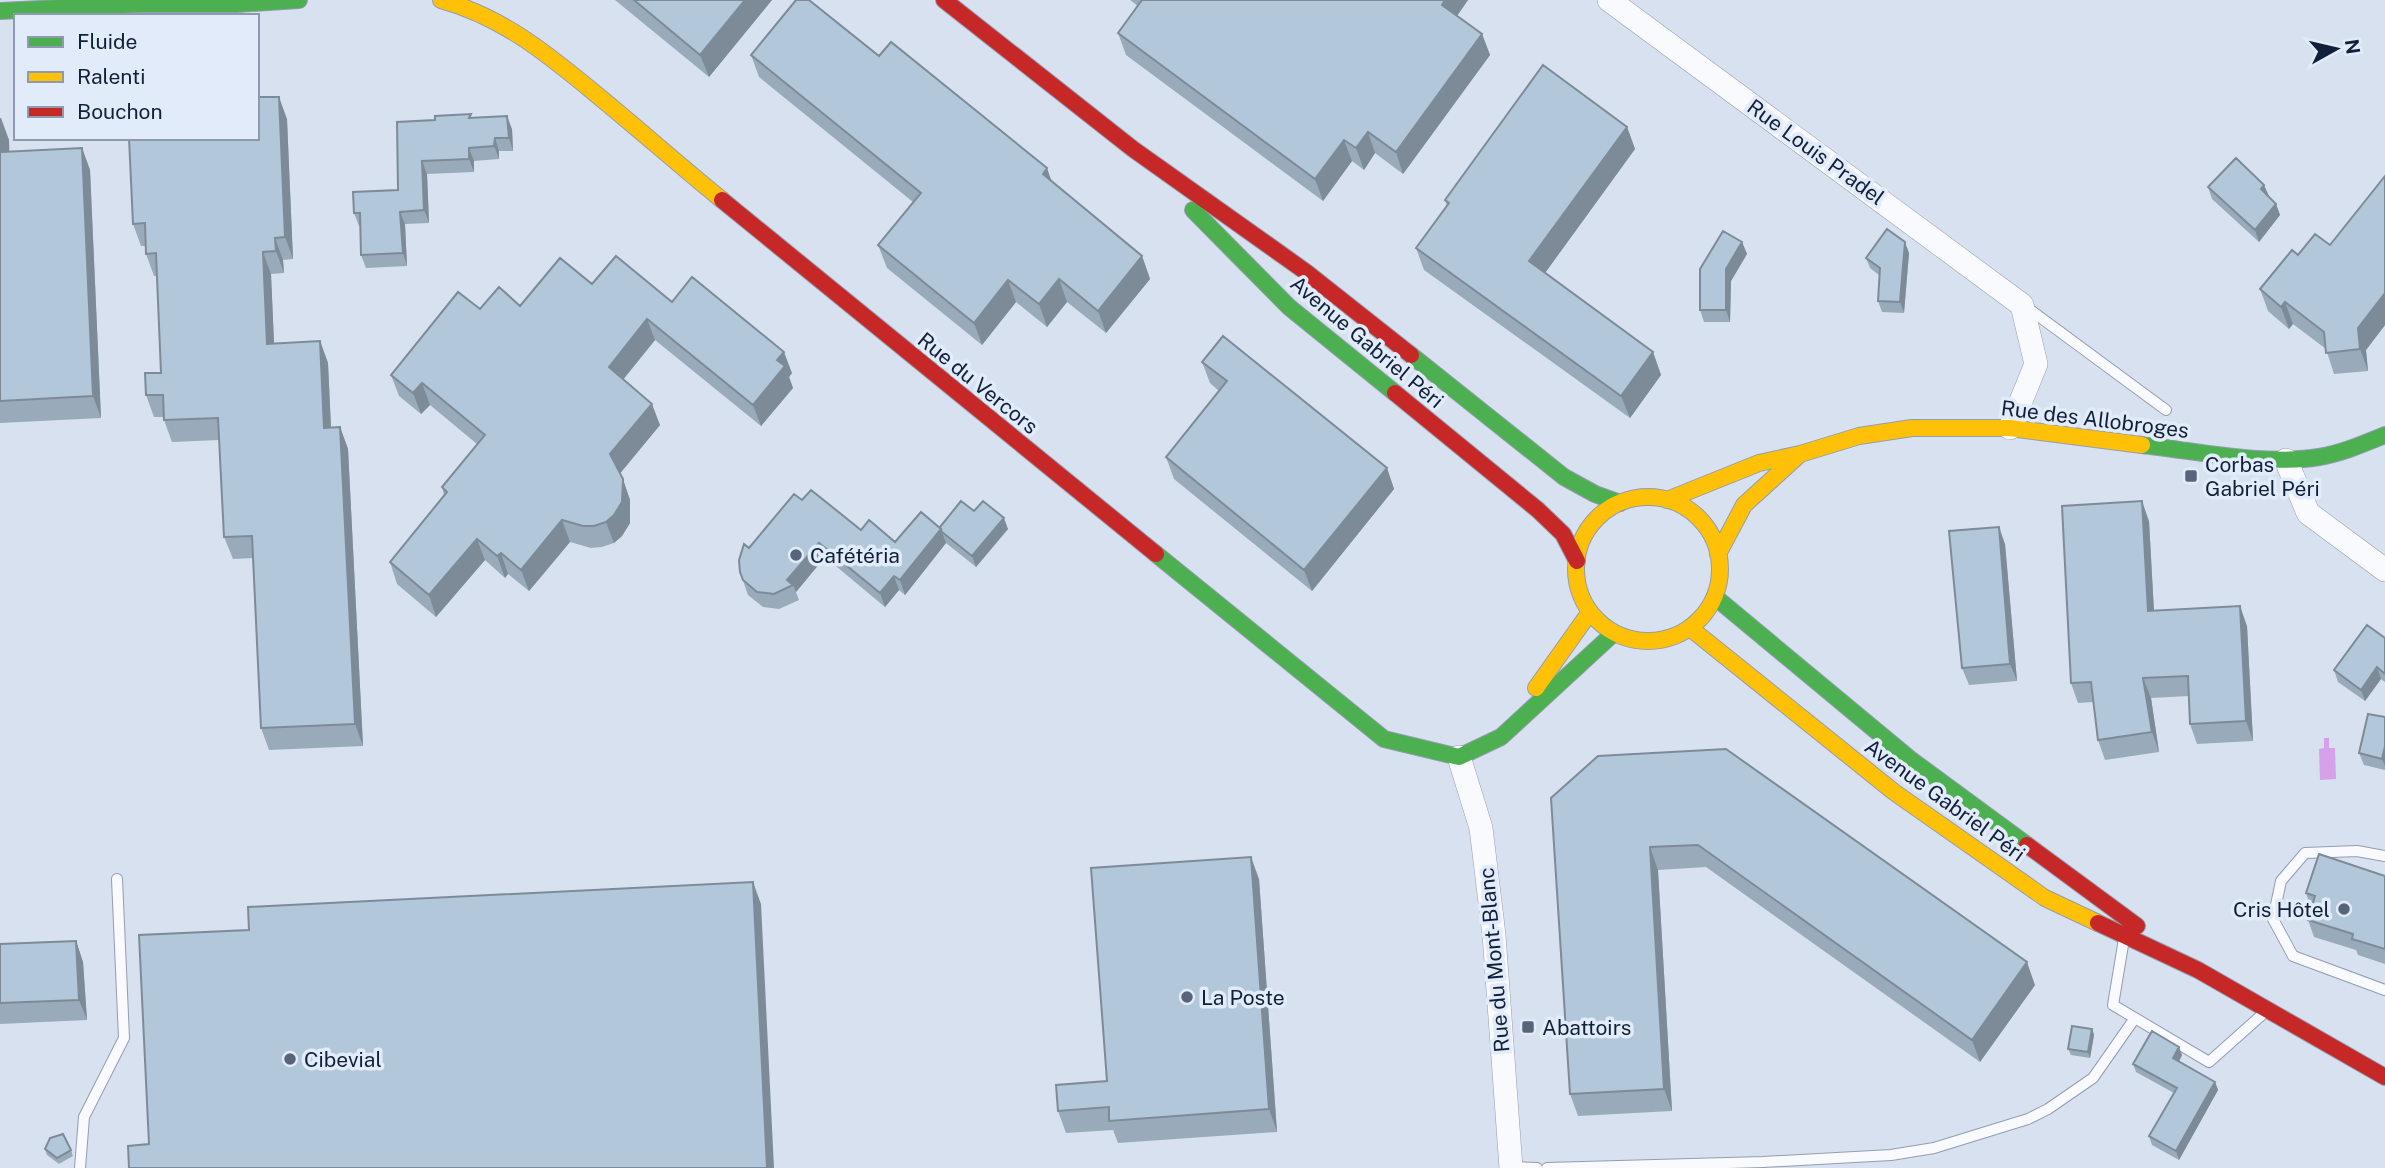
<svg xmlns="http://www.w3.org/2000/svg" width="2385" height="1168" viewBox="0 0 2385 1168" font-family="'Public Sans',sans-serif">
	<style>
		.water { fill: #d6a1e8 }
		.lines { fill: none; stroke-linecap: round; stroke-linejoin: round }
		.lane-casing { stroke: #939db0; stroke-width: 12 }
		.street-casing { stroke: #939db0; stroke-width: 24 }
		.fast-casing { stroke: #939db0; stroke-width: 18 }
		.slow-casing { stroke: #939db0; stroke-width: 18 }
		.jam-casing { stroke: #939db0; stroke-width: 18 }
		.lane { stroke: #f9fafd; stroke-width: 10 }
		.street { stroke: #f9fafd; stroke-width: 23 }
		.fast { stroke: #4caf50; stroke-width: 16 }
		.slow { stroke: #ffc107; stroke-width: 16 }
		.jam { stroke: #c62828; stroke-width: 16 }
		.wall { fill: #99abbb }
		.shaded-wall { fill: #7d8b98 }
		.building { fill: #b2c7d9; stroke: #7d8b98; stroke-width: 2 }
		.poi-dot { fill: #57647a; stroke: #e2ebf9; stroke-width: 2.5 }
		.labels { text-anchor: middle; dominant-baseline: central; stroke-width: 7; stroke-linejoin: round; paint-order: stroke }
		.street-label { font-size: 21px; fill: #11203a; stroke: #e2ebf9 }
		.poi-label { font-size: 21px; fill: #11203a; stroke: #e2ebf9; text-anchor: start }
	</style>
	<rect width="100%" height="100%" fill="#d8e1f0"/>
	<path class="water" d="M2324,738H2329V748H2335L2336,779L2320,780L2319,749L2324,748Z"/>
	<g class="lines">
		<g class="lane-casing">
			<path id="lane" d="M2025,306L2166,410
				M2385,856L2357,851L2305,853L2281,881L2273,919L2293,956L2385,990
				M2124,939L2113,1005L2209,1062L2264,1013
				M1511,1167L1537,1168
				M80,1168L84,1117L124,1038L117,879
				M1547,1168L1763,1162L1891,1155L1934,1148L2028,1119L2048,1109L2093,1078L2135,1018"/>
		</g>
		<g class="street-casing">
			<path id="street" d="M1609,0L2022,305L2036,364L2010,428
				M2286,460L2308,513L2385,570
				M1459,757L1481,828L1494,935L1511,1168"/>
		</g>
		<g class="fast-casing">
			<path id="fast" d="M0,11L140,4H237L299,0
				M1193,210L1289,307L1395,393
				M1411,355L1564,477L1595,494L1620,503
				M2142,445C2196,451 2265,466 2319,457C2342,453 2363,444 2385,435
				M1156,554L1384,739L1459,757L1501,737L1614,633
				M1715,597L1910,759L2027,845"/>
		</g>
		<g class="slow-casing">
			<path id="slow" d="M441,0C500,16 545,52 591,90C635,126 678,164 722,200
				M1576 569a72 72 0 1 1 144 0a72 72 0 1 1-144 0Z
				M1667,500L1759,463L1800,454L1859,436L1912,428H2010L2142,445
				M1718,554L1744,505L1800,454
				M1690,628L1894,792L2045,898L2098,923
				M1536,688L1590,612"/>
		</g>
		<g class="jam-casing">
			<path id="jam" d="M944,0L1133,149L1306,272L1411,355
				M722,200L1156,554
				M1395,393L1538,510L1563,534L1577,561
				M2027,845L2137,926
				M2098,923L2198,970L2385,1077"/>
		</g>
		<use href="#lane" class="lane"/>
		<use href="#street" class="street"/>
		<use href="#fast" class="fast"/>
		<use href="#slow" class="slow"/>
		<use href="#jam" class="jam"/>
	</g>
	<path class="wall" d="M615,0H772L709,77Z
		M1130,0H1468L1457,16L1482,34L1490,55L1403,174L1375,153L1364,170L1352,161L1323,201L1126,55L1118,33L1138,6Z
		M751,55L879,56L1052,182L1142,256L1150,279L1106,333L1067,302L1047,327L1016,302L982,345L887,268L878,245L913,202L759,77Z
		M0,118L9,140V152L82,148L90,170L101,418L0,423Z
		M472,118L512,129L513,151H499V159L474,161V172L427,174L429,223L405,224L407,266L366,268L361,255L360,226H359L354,213L398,190L397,122Z
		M287,119L293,259L283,260L284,273L271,274L274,343L320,341L328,363L331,428L340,427L348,449L363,746L269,750L261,728L253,558L233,559L224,537L219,440L172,442L164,420L163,417H154L146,395L161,373L157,276H154L146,254V246H141L133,224Z
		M1627,127L1635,149L1545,273L1653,352L1661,375L1630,418L1424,270L1416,248L1447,206L1445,200Z
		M2385,176V325L2366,350L2368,371L2334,374L2326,349L2293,324L2289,329L2268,311L2260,289L2298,255L2330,245Z
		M2264,185L2268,197L2276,204L2280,215L2259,242L2212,199L2208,187Z
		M1742,242L1747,254L1731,281L1730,322H1704L1700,310Z
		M1909,253L1904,313L1882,312L1878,301L1880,276L1870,268L1866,258Z
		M592,284L672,302L792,373L789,377L793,388L761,426L655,340L623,380L660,425L620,473L630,500V523L622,536L614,543L602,547L591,548L570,542L529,591L508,574L505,578L485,560L436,617L397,584L390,562L444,495L442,487L477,444L430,405L421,414L399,396L391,375L480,309L520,306Z
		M1202,362L1387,468L1394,489L1312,591L1174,479L1166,457L1219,391L1210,383Z
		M802,500L861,530L895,542L940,527L974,511L1008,529L976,567L946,543L905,595L899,590L885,607L825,557L796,592L799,600L779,609L763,607L748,595L740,572L749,548Z
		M2149,521L2154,611L2247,626L2253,741L2197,744L2190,724L2189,696L2151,698L2159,752L2105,760L2098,740L2093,702L2078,703L2071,683Z
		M2005,544L2017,681L1969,685L1962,668Z
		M2385,638V682L2381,679L2365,701L2338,682L2334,670Z
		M2385,717V770L2364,765L2359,753Z
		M1598,756L2035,985L1980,1062L1706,867L1658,870L1672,1111L1578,1116L1570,1094Z
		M2385,876V964L2358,955L2356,950L2314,937L2308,920L2311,908L2306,893Z
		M1259,879L1277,1132L1118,1143L1113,1130L1066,1133L1058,1111L1107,1081Z
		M76,941L83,962L87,1020L0,1024V944Z
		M2092,1029L2094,1035L2090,1058L2071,1055L2068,1049Z
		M2182,1055L2179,1062L2215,1082L2218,1090L2179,1160L2152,1145L2149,1136L2174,1093L2136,1072L2133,1064Z
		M45,1149L71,1150L73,1156L59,1164L47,1155Z"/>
	<path class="shaded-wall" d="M745,0H772L709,77L700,55Z
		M1445,0H1468L1450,26L1442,5Z
		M1482,34L1490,55L1403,174L1396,152Z
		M279,97L287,119L293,259L285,237Z
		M507,116L512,129L513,151L509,138Z
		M1,118L9,140L10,174L2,152Z
		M1627,127L1635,149L1537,284L1529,261Z
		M1368,132L1375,153L1364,170L1356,148Z
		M495,138L499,151V159L494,146Z
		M1344,140L1352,161L1323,201L1315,179Z
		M82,148L90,170L101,418L93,396Z
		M469,148L474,161V172L469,159Z
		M422,161L427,174L429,223L424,210Z
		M1047,168L1055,191L1043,174Z
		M2264,185L2269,196L2265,201L2261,189Z
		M2276,204L2280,215L2259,242L2255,230Z
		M400,212L405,224L407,266L403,253Z
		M275,238L283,260L284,273L276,251Z
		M1742,242L1747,254L1731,281L1730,322L1726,310V269Z
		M1905,242L1909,253L1904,313L1900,302Z
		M263,252L271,274L275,366L267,344Z
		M1142,256L1150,279L1106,333L1098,311Z
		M1059,279L1067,302L1047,327L1039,304Z
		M1008,280L1016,302L982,345L974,323Z
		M2385,293V325L2366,350L2368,371L2360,349L2358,328Z
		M2285,302L2293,324L2289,329L2281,307Z
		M647,319L655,340L616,388L609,367Z
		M320,341L328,363L332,450L324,428Z
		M784,352L792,373L789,377L793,388L761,426L753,405L777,360Z
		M1653,352L1661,375L1630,418L1621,396Z
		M422,383L430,405L421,414L413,393Z
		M652,404L660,425L618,476L610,454Z
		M340,427L348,449L363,746L355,724Z
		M1387,468L1394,489L1312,591L1304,570Z
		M623,479L630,500V523L622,536L614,543L606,522Z
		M2142,501L2149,521L2155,631L2148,611Z
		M1004,518L1008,529L976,567L972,556Z
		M562,520L570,542L529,591L521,570Z
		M1999,527L2005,544L2017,681L2010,664Z
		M941,529L946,543L905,595L900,580Z
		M477,539L485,560L436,617L429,595Z
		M819,543L825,557L796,592L793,585L787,580Z
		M501,553L508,574L505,578L497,556Z
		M894,576L899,590L885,607L880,593Z
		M2240,606L2247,626L2253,741L2246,721Z
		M2377,667L2381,679L2365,701L2361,690Z
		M2143,678L2151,698L2159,752L2152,732Z
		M2385,746V766L2382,759Z
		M1650,847L1658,870L1672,1111L1664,1089Z
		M1251,857L1259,879L1277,1132L1269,1109Z
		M753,882L761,904L774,1168H767Z
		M76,941L83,962L87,1020L79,1000Z
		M2027,962L2035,985L1980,1062L1972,1040Z
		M2092,1029L2094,1035L2090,1058L2088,1052Z
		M2179,1047L2182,1055L2176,1067L2173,1058Z
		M2215,1082L2218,1090L2179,1160L2176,1151Z"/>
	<path class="building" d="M634,0H745L700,55Z
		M796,0H809L879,56L891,42L1047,168L1043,174L1142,256L1098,311L1059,279L1039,304L1008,280L974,323L878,245L921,193L751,55Z
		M1142,0H1445L1442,5L1482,34L1396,152L1368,132L1356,148L1344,140L1315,179L1118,33Z
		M1543,65L1627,127L1529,261L1653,352L1621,396L1416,248L1449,203L1445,200Z
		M257,97H279L285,237L275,238L276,251L263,252L267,344L320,341L324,428L340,427L355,724L261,728L252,536L224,537L218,418L164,420L163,395H146L145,373H161L156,253L146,254L145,223L133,224L129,138H257Z
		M471,114L469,118L507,116L509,138H495L494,146L469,148V159L422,161L424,210L400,212L403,253L361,255L360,213H354L353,192L398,190L397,122L435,120V116Z
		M0,118L2,152L82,148L93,396L0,401Z
		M2236,158L2264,185L2261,189L2276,204L2255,230L2208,187Z
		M2385,176V293L2358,328L2360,349L2326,353L2324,332L2285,302L2281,307L2260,289L2292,250L2298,255L2315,234L2330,245Z
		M1887,229L1905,242L1900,302L1878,301L1880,268L1866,258Z
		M1723,231L1742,242L1726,269V310H1700V269Z
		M616,256L672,302L692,277L784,352L777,360L785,366L753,405L647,319L609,367L652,404L610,454L623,479L622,502L614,515L606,522L594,526H583L562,520L521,570L501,553L497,556L477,539L429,595L390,562L447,492L442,487L485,435L422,383L413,393L391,375L458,292L480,309L499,287L520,306L560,258L592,284Z
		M1223,336L1387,468L1304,570L1166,457L1227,381L1202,362Z
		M811,490L861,530L869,520L895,542L921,512L941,529L900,580L894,576L880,593L819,543L787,580L793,585L774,594L757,592L743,580L740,572L739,560L744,544L749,548L794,494L802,500Z
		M961,501L974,511L983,501L1004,518L972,556L942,532L940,527Z
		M2142,501L2148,611L2240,606L2246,721L2190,724L2188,676L2143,678L2152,732L2098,740L2091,682L2071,683L2062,506Z
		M1999,527L2010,664L1962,668L1949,531Z
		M2367,625L2385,638V674L2377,667L2361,690L2334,670Z
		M2368,714L2385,717V746L2382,759L2359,753Z
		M1726,749L2027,962L1972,1040L1698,845L1650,847L1664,1089L1570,1094L1551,798L1598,756Z
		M2319,854L2385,876V949L2352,939L2353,934L2308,920L2315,896L2306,893Z
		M1251,857L1269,1109L1109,1121V1107L1058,1111L1056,1085L1107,1081L1091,868Z
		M753,882L767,1168H129L128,1146L149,1144L139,935L249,930L248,907Z
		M76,941L79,1000L0,1003V944Z
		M2072,1026L2092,1029L2088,1052L2068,1049Z
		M2152,1031L2179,1047L2173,1058L2215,1082L2176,1151L2149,1136L2177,1088L2133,1064Z
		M63,1134L71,1150L57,1158L45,1149L50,1138Z"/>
	<g class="poi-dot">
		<rect x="2184" y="469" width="14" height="14" rx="3.5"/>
		<circle cx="796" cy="555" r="7"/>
		<circle cx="2344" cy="909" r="7"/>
		<circle cx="1187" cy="997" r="7"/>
		<rect x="1521" y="1020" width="14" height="14" rx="3.5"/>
		<circle cx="290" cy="1059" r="7"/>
	</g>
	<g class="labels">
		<g class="street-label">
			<text transform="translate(1816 152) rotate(36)">Rue Louis Pradel</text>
			<text transform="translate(1367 342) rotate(40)">Avenue Gabriel Péri</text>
			<text transform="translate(978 383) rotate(39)">Rue du Vercors</text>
			<text transform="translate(2095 419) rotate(7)">Rue des Allobroges</text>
			<text transform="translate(1945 800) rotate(36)">Avenue Gabriel Péri</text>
			<text transform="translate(1494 960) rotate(-95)">Rue du Mont-Blanc</text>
		</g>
		<g class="poi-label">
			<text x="2205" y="464">Corbas<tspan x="2205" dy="24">Gabriel Péri</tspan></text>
			<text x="810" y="555">Cafétéria</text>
			<text x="2330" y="909" text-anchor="end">Cris Hôtel</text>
			<text x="1201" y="997">La Poste</text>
			<text x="1542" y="1027">Abattoirs</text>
			<text x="304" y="1059">Cibevial</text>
		</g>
	</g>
	<rect x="14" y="14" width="245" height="126" fill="#e2ebf9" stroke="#8e9aad" stroke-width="2"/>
	<rect x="28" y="37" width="35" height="10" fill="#4caf50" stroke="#8e9aad" stroke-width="2"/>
	<text x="77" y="49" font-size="21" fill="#11203a">Fluide</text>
	<rect x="28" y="72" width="35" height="10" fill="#ffc107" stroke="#8e9aad" stroke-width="2"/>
	<text x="77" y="84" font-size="21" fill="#11203a">Ralenti</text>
	<rect x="28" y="107" width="35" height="10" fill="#c62828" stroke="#8e9aad" stroke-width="2"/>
	<text x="77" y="119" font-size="21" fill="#11203a">Bouchon</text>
	<g transform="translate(2336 49) rotate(82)" stroke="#e2ebf9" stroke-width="5" paint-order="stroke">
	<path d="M0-5L12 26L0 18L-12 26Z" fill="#11203a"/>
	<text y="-10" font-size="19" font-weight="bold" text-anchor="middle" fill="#11203a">N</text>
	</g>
</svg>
